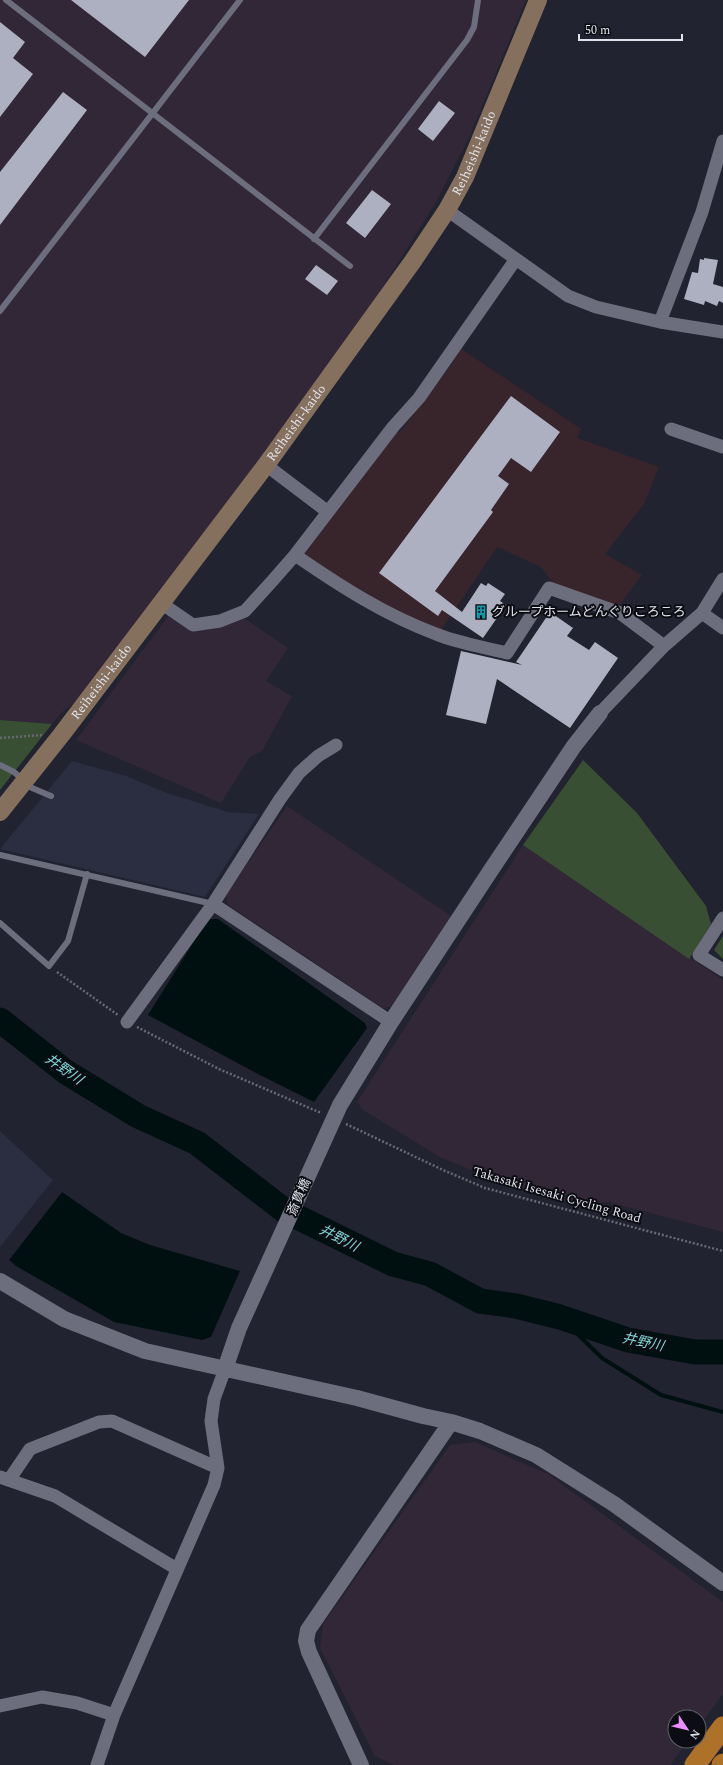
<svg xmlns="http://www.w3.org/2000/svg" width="723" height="1765" viewBox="0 0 723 1765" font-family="Spectral,'Noto Sans JP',serif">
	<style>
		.built { fill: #2b2d40 }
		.industrial { fill: #312736 }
		.medical { fill: #38252c }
		.green { fill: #394f34 }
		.water { fill: #001011 }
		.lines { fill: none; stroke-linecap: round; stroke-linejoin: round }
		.stream { stroke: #001011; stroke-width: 4 }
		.river { stroke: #001011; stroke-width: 25 }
		.building { fill: #adb0c0 }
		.path { stroke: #676974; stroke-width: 2.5; stroke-dasharray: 2 2; stroke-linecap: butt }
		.service { stroke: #6c6e7d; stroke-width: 6 }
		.minor { stroke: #6c6e7d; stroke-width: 13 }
		.tertiary { stroke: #6c6e7d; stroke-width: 16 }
		.secondary { stroke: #856f5d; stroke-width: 18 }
		.trunk { stroke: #ae7128; stroke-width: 21 }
		.labels { text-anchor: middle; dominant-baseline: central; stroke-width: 4; stroke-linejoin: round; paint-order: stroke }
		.street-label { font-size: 13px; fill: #e1e3eb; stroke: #0c0d12 }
		.poi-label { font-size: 13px; fill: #e1e3eb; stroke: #0c0d12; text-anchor: start }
		.water-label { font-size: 14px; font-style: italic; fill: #7ed7d7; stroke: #0c0d12 }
	</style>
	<rect width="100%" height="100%" fill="#222330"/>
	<path class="built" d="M72,761L126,776L167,793L228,812L259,814L205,897L0,849Z
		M0,1131L53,1180L0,1247Z"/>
	<path class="industrial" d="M0,0H526L470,136L435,204L369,309L169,583L84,694L60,714L52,724L0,720Z
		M169,615L223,626L244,618L288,648L266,681L292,696L262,751L250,757L221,803L76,740Z
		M287,806L454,918L396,1006L383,1008L228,905L226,894Z
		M523,845L723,980V1232L608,1202L584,1206L507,1185L440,1157L363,1110L357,1102Z
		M475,1442L548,1474L723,1602V1694L699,1726V1717H675V1741H688L670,1765H394L375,1756L320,1648L323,1624L450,1445Z"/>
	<path class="medical" d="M461,349L581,429L577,438L659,467L644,504L605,554L642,575L618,607L553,583L541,567L497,547L439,633L384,609L303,553L397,431L400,432L449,368Z"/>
	<path class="green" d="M0,720L52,724L0,790Z
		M583,760L637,813L706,906L711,924L689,959L523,845Z
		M723,936V959L714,950Z"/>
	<path class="water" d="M208,919H218L365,1023L367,1028L314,1102L258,1074L148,1015Z
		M62,1192L121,1233L150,1245L240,1271L211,1337L202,1340L114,1322L16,1266L9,1260Z"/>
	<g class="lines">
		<path class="stream" d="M560,1317L602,1358L661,1395L723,1412"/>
		<path class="river" d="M0,1020L66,1072L138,1116L197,1143L285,1211L393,1264L430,1274L480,1301L516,1306L560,1317L628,1340L695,1352H723"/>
	</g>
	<path class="building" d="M71,0H189L145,57Z
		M0,22L25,42L13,58L33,74L0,117Z
		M63,92L87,110L0,225V172Z
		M439,101L455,113L433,141L418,129Z
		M372,190L391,204L365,238L346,223Z
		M704,258L718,260L713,284L723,287V303L719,301L717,306L705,301L704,305L684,299L692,272L698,273L700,259L704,260Z
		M316,265L338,281L327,295L305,279Z
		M511,396L560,432L531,472L511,458L498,476L509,484L491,510L493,512L435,591L462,612L481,583L486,586L488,583L505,594L500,601L506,605L483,638L442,610L438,616L379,573Z
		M550,612L573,628L567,636L589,650L595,642L618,658L570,728L497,679L486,724L446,715L461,651L522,665L516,662Z"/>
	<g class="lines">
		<path class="path" d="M0,738L42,735
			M57,972L118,1015
			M137,1027L219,1069L321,1113
			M346,1124L443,1170L485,1188L723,1251"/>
		<path class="service" d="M6,0L350,266
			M314,239L467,40L474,27L478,0
			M0,311L240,0
			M0,765L14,772L32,788L51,796
			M0,855L213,904
			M0,923L49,966L68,941L87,874"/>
		<path class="minor" d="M447,210L568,296L596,307L660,322L723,332
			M660,322L702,212L723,141
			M671,429L723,447
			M266,465L328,512
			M295,555C340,586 385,615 436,634C458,643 483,647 507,653L549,588L620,613L664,646
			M161,603L193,625L220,621L245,611L274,579L295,555L393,427L419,398L516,259
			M702,613L723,628
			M600,713L664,646L702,613L723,579
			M213,904L391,1022
			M723,918L699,955L723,970
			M127,1022L213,904L280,799L299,773L318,756L336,745
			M0,1477L55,1496L177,1569
			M9,1480L30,1449L99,1422L112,1421L218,1468
			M0,1706L42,1697L77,1703L114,1715
			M97,1765L114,1715L214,1485L218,1468L211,1421L214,1399L225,1369"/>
		<path class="tertiary" d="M0,1281L64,1319L145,1351L357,1398L423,1416L451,1422L480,1431L536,1455L614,1504L723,1583
			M225,1369L239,1328L340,1105L391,1022L491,870L574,746L600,713
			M361,1765L309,1652L306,1641L308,1630L451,1422"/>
		<path class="secondary" id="s1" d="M0,812L62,734L266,465L413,261L447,210L465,177L538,0"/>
		<path class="trunk" d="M695,1765L723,1727
			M722,1765L723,1764"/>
	</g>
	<defs>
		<g id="building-bare" transform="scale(1.08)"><path d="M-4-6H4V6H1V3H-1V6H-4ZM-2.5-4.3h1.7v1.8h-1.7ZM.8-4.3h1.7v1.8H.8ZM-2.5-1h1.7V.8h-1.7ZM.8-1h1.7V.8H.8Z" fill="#0f9aa8" stroke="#0c0d12" stroke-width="2.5" paint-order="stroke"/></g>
	</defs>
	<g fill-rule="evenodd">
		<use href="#building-bare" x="481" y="612"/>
	</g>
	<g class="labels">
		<g class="street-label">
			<text stroke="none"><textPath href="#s1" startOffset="813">Reiheishi-kaido</textPath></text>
			<text stroke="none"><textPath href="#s1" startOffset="489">Reiheishi-kaido</textPath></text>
			<text stroke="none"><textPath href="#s1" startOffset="165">Reiheishi-kaido</textPath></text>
			<text transform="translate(557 1195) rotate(16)">Takasaki Isesaki Cycling Road</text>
			<text transform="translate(299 1197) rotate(-66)">斎貫橋</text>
		</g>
		<g class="poi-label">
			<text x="492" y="612">グループホームどんぐりころころ</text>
		</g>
		<g class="water-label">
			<text transform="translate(64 1069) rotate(35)">井野川</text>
			<text transform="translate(339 1238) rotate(27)">井野川</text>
			<text transform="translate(643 1342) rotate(12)">井野川</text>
		</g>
	</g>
	<g transform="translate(687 1729) rotate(125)"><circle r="19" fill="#0c0d12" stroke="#616369"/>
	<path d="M0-3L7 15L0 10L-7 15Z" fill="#ea8dfd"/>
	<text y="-6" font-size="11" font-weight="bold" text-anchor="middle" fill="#e1e3eb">N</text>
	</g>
	<path d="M579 34v6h103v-6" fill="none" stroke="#e1e3eb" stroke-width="2"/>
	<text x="585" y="34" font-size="12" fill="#e1e3eb" stroke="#0c0d12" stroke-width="3" paint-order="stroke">50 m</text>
</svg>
